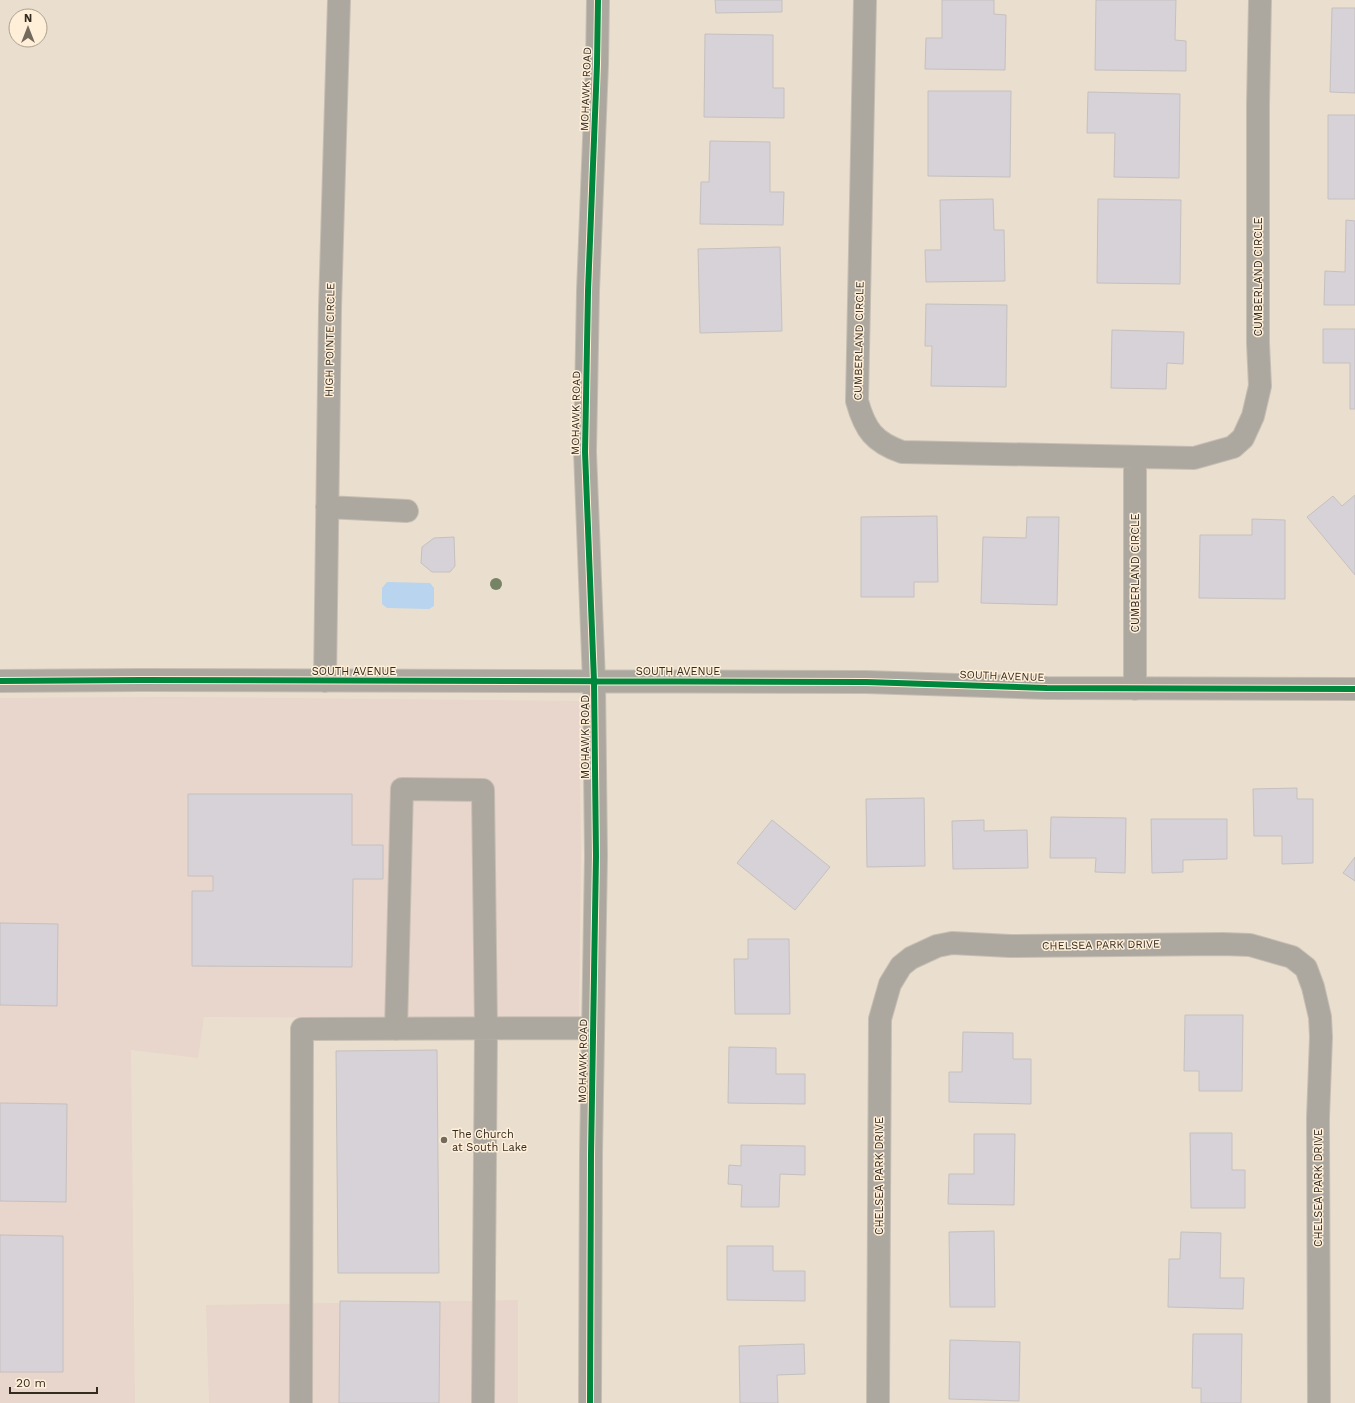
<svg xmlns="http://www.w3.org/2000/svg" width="1355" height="1403" viewBox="0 0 1355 1403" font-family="'Work Sans',sans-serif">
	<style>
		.commercial { fill: #e8d5cb }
		.water { fill: #b8d4ee }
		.building { fill: #d7d2d8; stroke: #c5c0be }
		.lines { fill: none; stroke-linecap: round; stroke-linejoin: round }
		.minor-casing { stroke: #c7beb2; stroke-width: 24 }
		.minor { stroke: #aca8a0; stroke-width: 22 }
		.cycleway-casing { stroke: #ffefd8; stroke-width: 8 }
		.cycleway { stroke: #00873e; stroke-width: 6 }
		.tree { fill: #778365 }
		.poi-dot { fill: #736a5d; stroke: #ffefd8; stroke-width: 1.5 }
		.labels { text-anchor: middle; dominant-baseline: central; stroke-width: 3; stroke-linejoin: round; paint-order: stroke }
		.street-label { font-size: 11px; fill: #332b20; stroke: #ffefd8 }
		.poi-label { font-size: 11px; fill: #332b20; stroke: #ffefd8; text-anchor: start }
	</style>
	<rect width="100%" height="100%" fill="#eadfcf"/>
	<path class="commercial" d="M173,697L579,701L581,856L579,1019L204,1017L198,1058L131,1050L135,1403H0V698Z
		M518,1300V1403H209L206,1305Z"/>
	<path class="water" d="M387,582L430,583L434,588V606L429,609L387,608L382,604V588Z"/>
	<path class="building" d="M715,0H782V12L716,13Z
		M942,0H994V14L1006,15L1005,70L925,69L926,38H942Z
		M1096,0H1176L1175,40L1186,41V71L1095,70Z
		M1332,8H1355V93L1330,92Z
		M705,34L773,35V88H784V118L704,117Z
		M928,91H1011L1010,177L928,176Z
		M1088,92L1180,94L1179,178L1114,177L1115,133H1087Z
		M1328,115H1355V199H1328Z
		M710,141L770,142V192H784L783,225L700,224L701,182H709Z
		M993,199L994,230H1004L1005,281L926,282L925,250H941L940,200Z
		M1098,199L1181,200L1180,284L1097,283Z
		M1346,220L1355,221V305H1324L1325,271L1345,272Z
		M780,247L782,331L700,333L698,249Z
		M926,304L1007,305L1006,387L931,386L932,346H925Z
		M1323,329H1355V409H1350V363H1323Z
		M1112,330L1184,332L1183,364L1167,363L1166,389L1111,388Z
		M1355,495V575L1307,517L1333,496L1342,506Z
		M937,516L938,582H914V597H861V517Z
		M1027,517H1059L1057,605L981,603L983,537L1026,538Z
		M1252,519L1285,520V599L1199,598L1200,535H1252Z
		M454,537L455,566L450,572H432L421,563L422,547L434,538Z
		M1297,788V799H1313V863L1282,864V836H1254L1253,789Z
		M188,794H352V845H383V879H353L352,967L192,966V891H213V876H188Z
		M924,798L925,866L867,867L866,799Z
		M1051,817L1126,818L1125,873L1095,872L1096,858H1050Z
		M1151,819H1227V859L1183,860V872L1152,873Z
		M772,820L830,867L795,910L737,863Z
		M984,820V831L1027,830L1028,868L953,869L952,821Z
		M1355,857V881L1343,873Z
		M0,923L58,924L57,1006L0,1005Z
		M748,939H789L790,1014H735L734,959H748Z
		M1185,1015H1243L1242,1091H1199V1071H1184Z
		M963,1032L1013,1033V1059H1031V1104L949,1102V1072H962Z
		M729,1047L776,1048V1074H805V1104L728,1103Z
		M437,1050L439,1273H338L336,1051Z
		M0,1103L67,1104L66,1202L0,1201Z
		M1190,1133H1232V1170H1245V1208H1191Z
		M974,1134H1015L1014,1205L948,1204L949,1174H974Z
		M741,1145L805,1146V1175L780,1174L779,1207H741L742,1185L728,1184L729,1165L741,1166Z
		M994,1231L995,1307H950L949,1232Z
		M1181,1232L1221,1233L1220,1278H1244L1243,1309L1168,1307L1169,1259H1180Z
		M0,1235L63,1236V1372H0Z
		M727,1246H773V1271H805V1301L727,1300Z
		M340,1301L440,1302L439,1403H339Z
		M1193,1334H1242L1241,1403H1201V1388H1192Z
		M950,1340L1020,1342L1019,1401L949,1399Z
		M804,1344L805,1374L777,1375L778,1403H740L739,1346Z"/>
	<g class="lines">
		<g class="minor-casing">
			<path id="minor" d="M865,0L857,401C865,430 874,442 902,452L1194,458L1233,447L1243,438L1253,416L1260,386L1258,343V105L1260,0
				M1135,457V689
				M327,507L407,511
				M0,681L141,680L866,682L1047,688L1355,689
				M325,681L330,308L339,0
				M396,1029L402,789L483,790L486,1029L483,1403
				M301,1403L302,1029L593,1028
				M590,1403L591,1155L596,856L594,681L585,452L588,291L597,64L598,0
				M878,1403L880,1019L890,984L901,966L911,958L937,946L952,943L1010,946L1223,944L1250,945L1292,957L1306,968L1313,987L1320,1017L1321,1037L1318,1118L1319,1403"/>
		</g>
		<use href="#minor" class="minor"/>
		<g class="cycleway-casing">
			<path id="cycleway" d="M0,681L141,680L866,682L1047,688L1355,689
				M590,1403L591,1155L596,856L594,681L585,452L588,291L597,64L598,0"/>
		</g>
		<use href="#cycleway" class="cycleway"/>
	</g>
	<circle class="tree" cx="496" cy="584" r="6"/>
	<circle class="poi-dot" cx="444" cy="1140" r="4"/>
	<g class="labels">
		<g class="street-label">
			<text transform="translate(586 89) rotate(-88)">MOHAWK ROAD</text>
			<text transform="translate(1258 277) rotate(-90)">CUMBERLAND CIRCLE</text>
			<text transform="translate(330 340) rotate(-89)">HIGH POINTE CIRCLE</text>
			<text transform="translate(859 341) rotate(-89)">CUMBERLAND CIRCLE</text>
			<text transform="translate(576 413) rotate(-89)">MOHAWK ROAD</text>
			<text transform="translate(1135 573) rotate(-90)">CUMBERLAND CIRCLE</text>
			<text x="354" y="671">SOUTH AVENUE</text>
			<text x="678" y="671">SOUTH AVENUE</text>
			<text transform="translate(1002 676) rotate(2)">SOUTH AVENUE</text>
			<text transform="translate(585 737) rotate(-90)">MOHAWK ROAD</text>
			<text transform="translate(1101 945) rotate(-1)">CHELSEA PARK DRIVE</text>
			<text transform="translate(583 1061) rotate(-89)">MOHAWK ROAD</text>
			<text transform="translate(879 1176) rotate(-90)">CHELSEA PARK DRIVE</text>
			<text transform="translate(1318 1188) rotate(-90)">CHELSEA PARK DRIVE</text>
		</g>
		<g class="poi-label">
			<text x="452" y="1134">The Church<tspan x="452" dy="13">at South Lake</tspan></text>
		</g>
	</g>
	<g transform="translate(28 28)"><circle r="19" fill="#ffefd8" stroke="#ada18e"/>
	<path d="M0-3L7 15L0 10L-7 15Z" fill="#736a5d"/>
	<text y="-6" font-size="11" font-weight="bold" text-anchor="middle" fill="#332b20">N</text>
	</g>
	<path d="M10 1387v6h87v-6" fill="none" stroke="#332b20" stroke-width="2"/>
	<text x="16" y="1387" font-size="12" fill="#332b20" stroke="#ffefd8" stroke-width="3" paint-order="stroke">20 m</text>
</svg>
